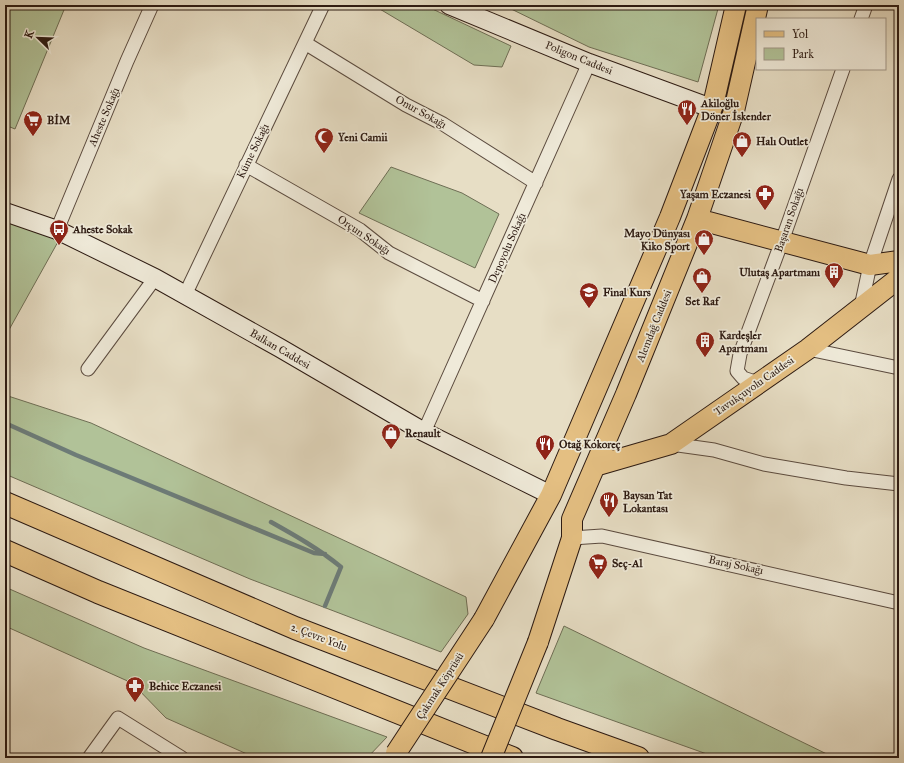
<svg xmlns="http://www.w3.org/2000/svg" width="904" height="763" viewBox="0 0 904 763" font-family="'IM FELL Great Primer',serif">
	<style>
		.green { fill: #b1c298; stroke: #6e6e55 }
		.lines { fill: none; stroke-linecap: round; stroke-linejoin: round }
		.stream { stroke: #6d7b77; stroke-width: 4.5 }
		.street-casing { stroke: #5b4b3f; stroke-width: 15 }
		.secondary-casing { stroke: #2c1a12; stroke-width: 20 }
		.primary-casing { stroke: #2c1a12; stroke-width: 22 }
		.highway-casing { stroke: #2c1a12; stroke-width: 24 }
		.street { stroke: #efead9; stroke-width: 13 }
		.secondary { stroke: #efead9; stroke-width: 18 }
		.primary { stroke: #e4bf82; stroke-width: 20 }
		.highway { stroke: #e4bf82; stroke-width: 22 }
		.primary-bridge-casing { stroke: #2c1a12; stroke-width: 22; stroke-linecap: butt }
		.primary-bridge { stroke: #e4bf82; stroke-width: 20 }
		.labels { text-anchor: middle; dominant-baseline: central; stroke-width: 3.5; stroke-linejoin: round; paint-order: stroke }
		.street-label { font-size: 11px; fill: #2c1a12; stroke: #efead9 }
		.poi-label { font-size: 11px; font-weight: bold; fill: #2c1a12; stroke: #efead9; text-anchor: start }
	</style>
	<rect width="100%" height="100%" fill="#e7dec5"/>
	<filter id="stains"><feTurbulence type="fractalNoise" baseFrequency=".005" numOctaves="4"/><feColorMatrix values="0 0 0 0 .2 0 0 0 0 .09 0 0 0 0 .02 0 0 0 .5 -.17"/></filter>
	<radialGradient id="worn" r=".72"><stop offset=".6" stop-color="#630" stop-opacity="0"/><stop offset="1" stop-color="#630" stop-opacity=".3"/></radialGradient>
	<path class="green" d="M5,5H66L15,129L5,125Z
		M373,5H424L511,46L502,67L474,65Z
		M503,5H719L698,82L589,47Z
		M391,167L462,193L499,214L475,268L359,213Z
		M5,218L59,240L5,337Z
		M5,395L91,423L466,597L468,614L441,652L250,579L5,474Z
		M5,587L144,648L387,737L367,758H256L166,718L132,683L5,626Z
		M564,626L835,758H718L536,693Z"/>
	<g class="lines">
		<path class="stream" d="M5,423L76,455L314,553L325,554
			M271,522C296,536 319,549 341,567L325,606"/>
		<g class="street-casing">
			<path id="street" d="M861,19L866,5
				M305,43L406,105L443,124L536,183
				M246,165L360,230L389,253L483,301
				M57,230L127,61L152,5
				M185,295L322,7
				M861,307L870,265L899,179
				M808,349L899,368
				M88,369L155,278
				M758,383L743,378L737,371L740,354L782,241L843,69
				M424,432L589,63
				M671,444L714,450L764,464L846,478L899,484
				M572,538L602,536L899,603
				M89,758L118,718L182,758"/>
		</g>
		<g class="secondary-casing">
			<path id="secondary" d="M449,5L589,63L711,108
				M5,212L57,230L155,278L280,348L424,432L551,495"/>
		</g>
		<g class="primary-casing">
			<path id="primary" d="M697,219L870,265L899,261
				M595,466L671,444L808,349L899,278
				M484,619L551,495L670,217L713,105L736,5
				M538,642L572,538V519L626,394L697,219L734,111L758,5"/>
		</g>
		<g class="highway-casing">
			<path id="highway" d="M5,503L295,628L557,729L638,758
				M5,551L98,592L512,758"/>
		</g>
		<use href="#street" class="street"/>
		<use href="#secondary" class="secondary"/>
		<use href="#primary" class="primary"/>
		<use href="#highway" class="highway"/>
		<g class="primary-bridge-casing">
			<path id="primary-bridge" d="M396,753L484,619
				M491,758L538,642"/>
		</g>
		<use href="#primary-bridge" class="primary-bridge"/>
	</g>
	<defs>
		<g id="restaurant-pin" transform="scale(1)"><path d="M0 17L-7.5 6A9.5 9.5 0 1 1 7.5 6Z" fill="#8f2418" stroke="#efead9"/><path d="M-5-6h1v4h1v-4h1v4h1v-4h1v5L-1.5 .5V6h-2V.5L-5-1ZM5-6V6H3V1.5H1.5Q1.5-4 5-6Z" fill="#fff"/></g>
		<g id="supermarket-pin" transform="scale(1)"><path d="M0 17L-7.5 6A9.5 9.5 0 1 1 7.5 6Z" fill="#8f2418" stroke="#efead9"/><path d="M-6-5.5h2.5l.6 2H6L4.5 2H-2.5L-4.4-4H-6ZM-1.5 3.2a1.3 1.3 0 1 0 .1 0ZM3 3.2a1.3 1.3 0 1 0 .1 0Z" fill="#fff"/></g>
		<g id="mosque-pin" transform="scale(1)"><path d="M0 17L-7.5 6A9.5 9.5 0 1 1 7.5 6Z" fill="#8f2418" stroke="#efead9"/><path d="M3.5-4.9A6 6 0 1 0 3.5 4.9A5 5 0 1 1 3.5-4.9Z" fill="#fff"/></g>
		<g id="shop-pin" transform="scale(1)"><path d="M0 17L-7.5 6A9.5 9.5 0 1 1 7.5 6Z" fill="#8f2418" stroke="#efead9"/><path d="M-5-2.5h2.3a2.7 3.5 0 0 1 5.4 0H5L5.5 6h-11ZM-1.5-2.5h3a1.5 2.3 0 0 0-3 0Z" fill="#fff"/></g>
		<g id="pharmacy-pin" transform="scale(1)"><path d="M0 17L-7.5 6A9.5 9.5 0 1 1 7.5 6Z" fill="#8f2418" stroke="#efead9"/><path d="M-2-6h4v4h4v4h-4v4h-4v-4h-4v-4h4Z" fill="#fff"/></g>
		<g id="bus-pin" transform="scale(1)"><path d="M0 17L-7.5 6A9.5 9.5 0 1 1 7.5 6Z" fill="#8f2418" stroke="#efead9"/><path d="M-5-6H5V4H4V6H2V4H-2V6H-4V4H-5ZM-3.5-4V0h7V-4ZM-3.5 1.2v1.5H-2V1.2ZM2 1.2v1.5H3.5V1.2Z" fill="#fff"/></g>
		<g id="building-pin" transform="scale(1)"><path d="M0 17L-7.5 6A9.5 9.5 0 1 1 7.5 6Z" fill="#8f2418" stroke="#efead9"/><path d="M-4-6H4V6H1V3H-1V6H-4ZM-2.5-4.3h1.7v1.8h-1.7ZM.8-4.3h1.7v1.8H.8ZM-2.5-1h1.7V.8h-1.7ZM.8-1h1.7V.8H.8Z" fill="#fff"/></g>
		<g id="school-pin" transform="scale(1)"><path d="M0 17L-7.5 6A9.5 9.5 0 1 1 7.5 6Z" fill="#8f2418" stroke="#efead9"/><path d="M0-5L7-2L0 1L-7-2ZM-4 1L0 2.5L4 1V4Q0 6-4 4Z" fill="#fff"/></g>
	</defs>
	<g fill-rule="evenodd">
		<use href="#restaurant-pin" x="687" y="109"/>
		<use href="#supermarket-pin" x="33" y="120"/>
		<use href="#mosque-pin" x="324" y="137"/>
		<use href="#shop-pin" x="742" y="141"/>
		<use href="#pharmacy-pin" x="765" y="194"/>
		<use href="#bus-pin" x="59" y="229"/>
		<use href="#shop-pin" x="704" y="239"/>
		<use href="#building-pin" x="834" y="272"/>
		<use href="#shop-pin" x="702" y="277"/>
		<use href="#school-pin" x="589" y="292"/>
		<use href="#building-pin" x="705" y="341"/>
		<use href="#shop-pin" x="391" y="433"/>
		<use href="#restaurant-pin" x="545" y="444"/>
		<use href="#restaurant-pin" x="609" y="501"/>
		<use href="#supermarket-pin" x="598" y="563"/>
		<use href="#pharmacy-pin" x="135" y="686"/>
	</g>
	<g class="labels">
		<g class="street-label">
			<text transform="translate(579 58) rotate(22)">Poligon Caddesi</text>
			<text transform="translate(421 112) rotate(29)">Onur Sokağı</text>
			<text transform="translate(104 117) rotate(-67)">Aheste Sokağı</text>
			<text transform="translate(253 151) rotate(-64)">Küme Sokağı</text>
			<text transform="translate(789 220) rotate(-71)">Başaran Sokağı</text>
			<text transform="translate(364 235) rotate(34)">Orçun Sokağı</text>
			<text transform="translate(507 248) rotate(-66)">Depoyolu Sokağı</text>
			<text transform="translate(654 326) rotate(-68)">Alemdağ Caddesi</text>
			<text transform="translate(280 349) rotate(30)">Balkan Caddesi</text>
			<text transform="translate(754 386) rotate(-35)">Tavukçuyolu Caddesi</text>
			<text transform="translate(736 565) rotate(12)">Baraj Sokağı</text>
			<text transform="translate(319 637) rotate(21)">2. Çevre Yolu</text>
			<text transform="translate(440 686) rotate(-57)">Çakmak Köprüsü</text>
		</g>
		<g class="poi-label">
			<text x="701" y="103">Akiloğlu<tspan x="701" dy="13">Döner İskender</tspan></text>
			<text x="47" y="120">BİM</text>
			<text x="338" y="137">Yeni Camii</text>
			<text x="756" y="141">Halı Outlet</text>
			<text x="751" y="194" text-anchor="end">Yaşam Eczanesi</text>
			<text x="73" y="229">Aheste Sokak</text>
			<text x="690" y="233" text-anchor="end">Mayo Dünyası<tspan x="690" dy="13">Kiko Sport</tspan></text>
			<text x="820" y="272" text-anchor="end">Ulutaş Apartmanı</text>
			<text x="603" y="292">Final Kurs</text>
			<text x="702" y="301" text-anchor="middle">Set Raf</text>
			<text x="719" y="335">Kardeşler<tspan x="719" dy="13">Apartmanı</tspan></text>
			<text x="405" y="433">Renault</text>
			<text x="559" y="444">Otağ Kokoreç</text>
			<text x="623" y="495">Baysan Tat<tspan x="623" dy="13">Lokantası</tspan></text>
			<text x="612" y="563">Seç-Al</text>
			<text x="149" y="686">Behice Eczanesi</text>
		</g>
	</g>
	<rect width="904" height="763" fill="none" stroke="#e7dec5" stroke-width="20"/>
	<rect x="6" y="6" width="892" height="751" fill="none" stroke="#2c1a12" stroke-width="2"/>
	<rect x="10" y="10" width="884" height="743" fill="none" stroke="#2c1a12"/>
	<rect x="756" y="18" width="130" height="52" fill="#efead9" stroke="#a19789"/>
	<rect x="764" y="31" width="20" height="6" fill="#e4bf82" stroke="#a19789"/>
	<text x="792" y="38" font-size="12" fill="#2c1a12">Yol</text>
	<rect x="764" y="48" width="20" height="12" fill="#b1c298" stroke="#a19789"/>
	<text x="792" y="58" font-size="12" fill="#2c1a12">Park</text>
	<g transform="translate(38 38) rotate(293)" stroke="#efead9" stroke-width="3" paint-order="stroke">
	<path d="M0-3L7 15L0 10L-7 15Z" fill="#2c1a12"/>
	<text y="-6" font-size="11" font-weight="bold" text-anchor="middle" fill="#2c1a12">K</text>
	</g>
	<rect width="100%" height="100%" filter="url(#stains)"/>
	<rect width="100%" height="100%" fill="url(#worn)"/>
</svg>
